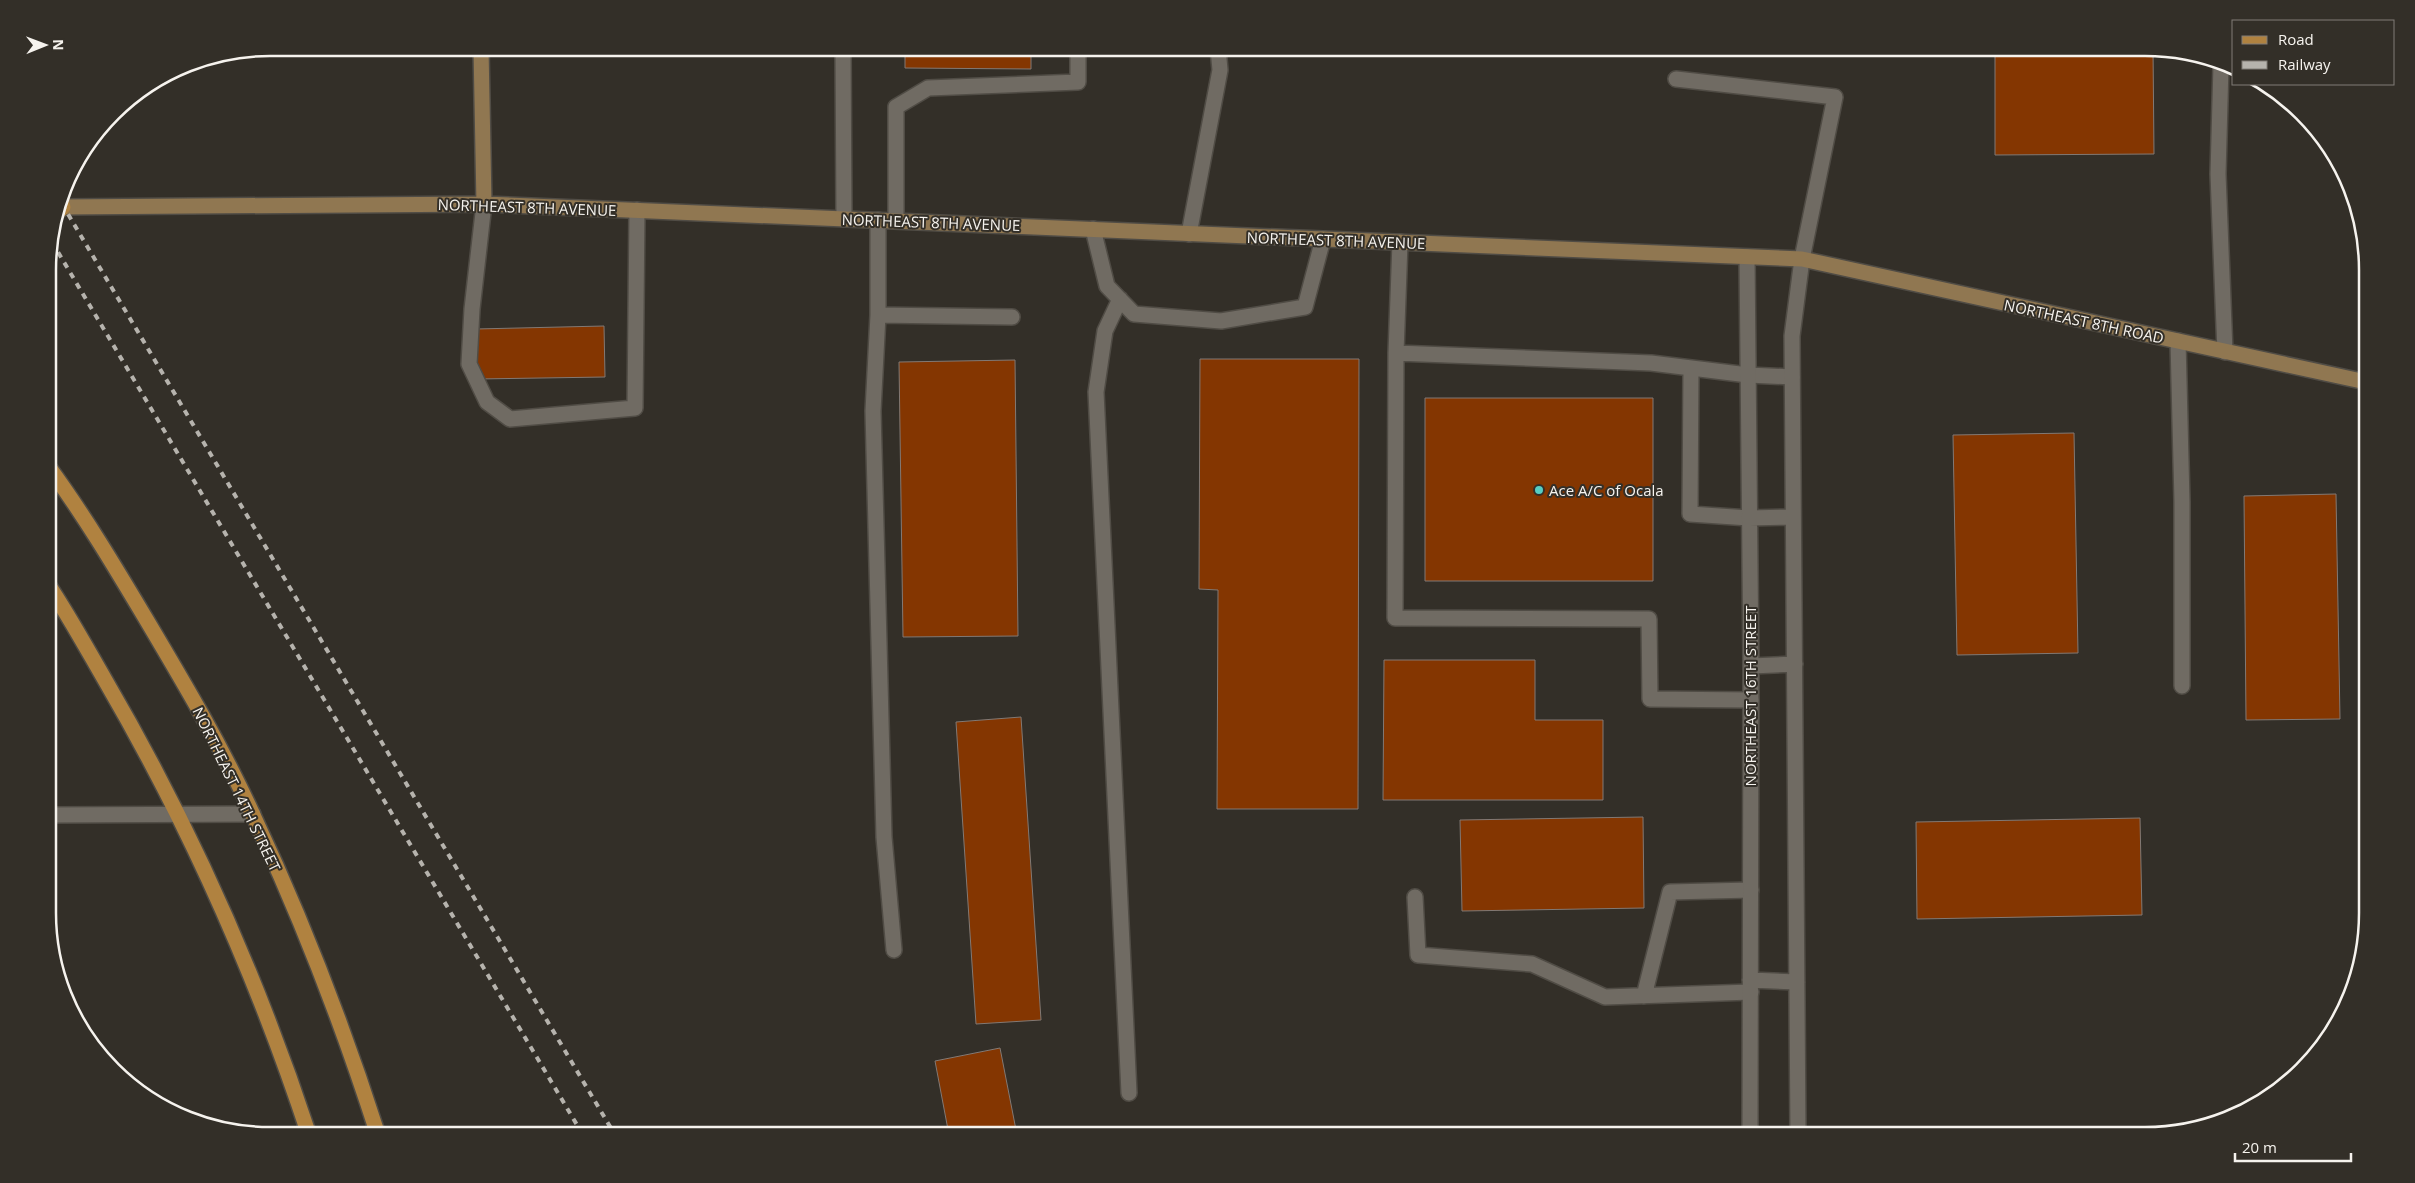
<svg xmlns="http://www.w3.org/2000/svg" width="2415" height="1183" viewBox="0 0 2415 1183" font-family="'Open Sans',sans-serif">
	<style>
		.building { fill: #843601; stroke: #827974 }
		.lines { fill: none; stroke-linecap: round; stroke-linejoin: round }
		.lane-casing { stroke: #504c45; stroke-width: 18 }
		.street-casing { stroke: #504c45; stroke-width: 18 }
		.secondary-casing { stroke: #504c45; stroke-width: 18 }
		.primary-casing { stroke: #504c45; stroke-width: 18 }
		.lane { stroke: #706b63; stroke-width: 15 }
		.street { stroke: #706b63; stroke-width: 15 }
		.secondary { stroke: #907751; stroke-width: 15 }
		.primary { stroke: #b08240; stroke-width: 15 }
		.rail { stroke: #b6b3ad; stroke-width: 4; stroke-dasharray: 6 6; stroke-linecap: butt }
		.poi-dot { fill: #56cec3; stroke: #332f28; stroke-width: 2 }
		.labels { text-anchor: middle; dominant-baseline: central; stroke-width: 4; stroke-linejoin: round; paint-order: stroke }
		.street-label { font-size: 15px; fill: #f6f3ee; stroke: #332f28 }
		.poi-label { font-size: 15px; fill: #f6f3ee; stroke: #332f28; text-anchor: start }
		.rim { fill: none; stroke: #f6f3ee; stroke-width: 2.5 }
	</style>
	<rect width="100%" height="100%" fill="#332f28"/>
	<path class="building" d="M905,48H1031V69L905,68Z
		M1995,48H2145L2153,49L2154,154L1995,155Z
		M604,326L605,377L477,379L476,329Z
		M1200,359H1359L1358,809H1217L1218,590L1199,589Z
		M1015,360L1018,636L903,637L899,362Z
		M1425,398H1653V581H1425Z
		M2074,433L2078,653L1957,655L1953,435Z
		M2336,494L2340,719L2246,720L2244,496Z
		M1384,660H1535V720H1603V800H1383Z
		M1021,717L1041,1020L976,1024L956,722Z
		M1643,817L1644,908L1462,911L1460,820Z
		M2140,818L2142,915L1917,919L1916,822Z
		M1000,1048L1017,1135H949L935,1061Z"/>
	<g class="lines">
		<g class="lane-casing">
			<path id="lane" d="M843,48L844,219
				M2221,65L2218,174L2225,352
				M1676,79L1835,97L1802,259
				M484,204L472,309L469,364L487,402L510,419L635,408L637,210
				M878,220V315L873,411L884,837L894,950
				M896,221V107L928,88L1078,82V48
				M1093,229L1107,286L1134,314L1221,321L1305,307L1323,239
				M1189,234L1220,70L1218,48
				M1400,242L1396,353L1395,618L1649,619L1650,699L1751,700
				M1120,299L1105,331L1096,392L1129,1093
				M878,315L1012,317
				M2178,341L2182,502V686
				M1396,353L1651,363L1748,375L1792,377
				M1691,368L1690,514L1749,518
				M1415,897L1418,955L1532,964L1605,997L1751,992
				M1644,996L1670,892L1751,890"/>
		</g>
		<g class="street-casing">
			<path id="street" d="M1747,257L1751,666L1750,1135
				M1749,518L1793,517
				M1751,666L1795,664
				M49,815L253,814
				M1750,980L1797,982
				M1798,1135L1792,336L1802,259"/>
		</g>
		<g class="secondary-casing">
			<path id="secondary" d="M481,48L484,204
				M61,207L484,204L1802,259L2366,382"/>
		</g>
		<g class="primary-casing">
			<path id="primary" d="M60,210L63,207
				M48,466C84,515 115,567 146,619C184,683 222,747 253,815C302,919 343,1026 378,1135
				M49,586C69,616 87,649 105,680C189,824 257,977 309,1135"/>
		</g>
		<use href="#lane" class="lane"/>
		<use href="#street" class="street"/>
		<use href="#secondary" class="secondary"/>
		<use href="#primary" class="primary"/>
		<path class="rail" d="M62,204L615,1135
			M52,242L583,1135"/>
	</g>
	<circle class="poi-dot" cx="1539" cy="490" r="5"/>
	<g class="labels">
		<g class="street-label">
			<text transform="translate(527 207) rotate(2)">NORTHEAST 8TH AVENUE</text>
			<text transform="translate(931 222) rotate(2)">NORTHEAST 8TH AVENUE</text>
			<text transform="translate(1336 240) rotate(2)">NORTHEAST 8TH AVENUE</text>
			<text transform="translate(2084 321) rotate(12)">NORTHEAST 8TH ROAD</text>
			<text transform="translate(1750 696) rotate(-90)">NORTHEAST 16TH STREET</text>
			<text transform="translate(237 789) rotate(64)">NORTHEAST 14TH STREET</text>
		</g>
		<g class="poi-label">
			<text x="1549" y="490">Ace A/C of Ocala</text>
		</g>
	</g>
	<path d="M0 0H2415V1183H0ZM270 56H2145A214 214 0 0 1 2359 270V913A214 214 0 0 1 2145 1127H270A214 214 0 0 1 56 913V270A214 214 0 0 1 270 56Z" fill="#332f28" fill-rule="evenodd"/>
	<path class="rim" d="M270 56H2145A214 214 0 0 1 2359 270V913A214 214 0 0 1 2145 1127H270A214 214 0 0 1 56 913V270A214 214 0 0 1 270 56Z"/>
	<rect x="2232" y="20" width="162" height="65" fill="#332f28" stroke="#817d77"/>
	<rect x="2242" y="36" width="25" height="8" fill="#b08240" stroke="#817d77"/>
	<text x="2278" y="45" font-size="15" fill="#f6f3ee">Road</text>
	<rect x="2242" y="61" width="25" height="8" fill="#b6b3ad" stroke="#817d77"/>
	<text x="2278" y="70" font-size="15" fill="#f6f3ee">Railway</text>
	<g transform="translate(45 45) rotate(89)" stroke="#332f28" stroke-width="4" paint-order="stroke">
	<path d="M0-4L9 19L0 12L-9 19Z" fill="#f6f3ee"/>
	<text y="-8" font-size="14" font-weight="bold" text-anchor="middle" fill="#f6f3ee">N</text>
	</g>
	<path d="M2235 1153v8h116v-8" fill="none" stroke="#f6f3ee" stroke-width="2.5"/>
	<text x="2242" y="1153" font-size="15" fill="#f6f3ee" stroke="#332f28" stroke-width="4" paint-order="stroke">20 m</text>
</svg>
